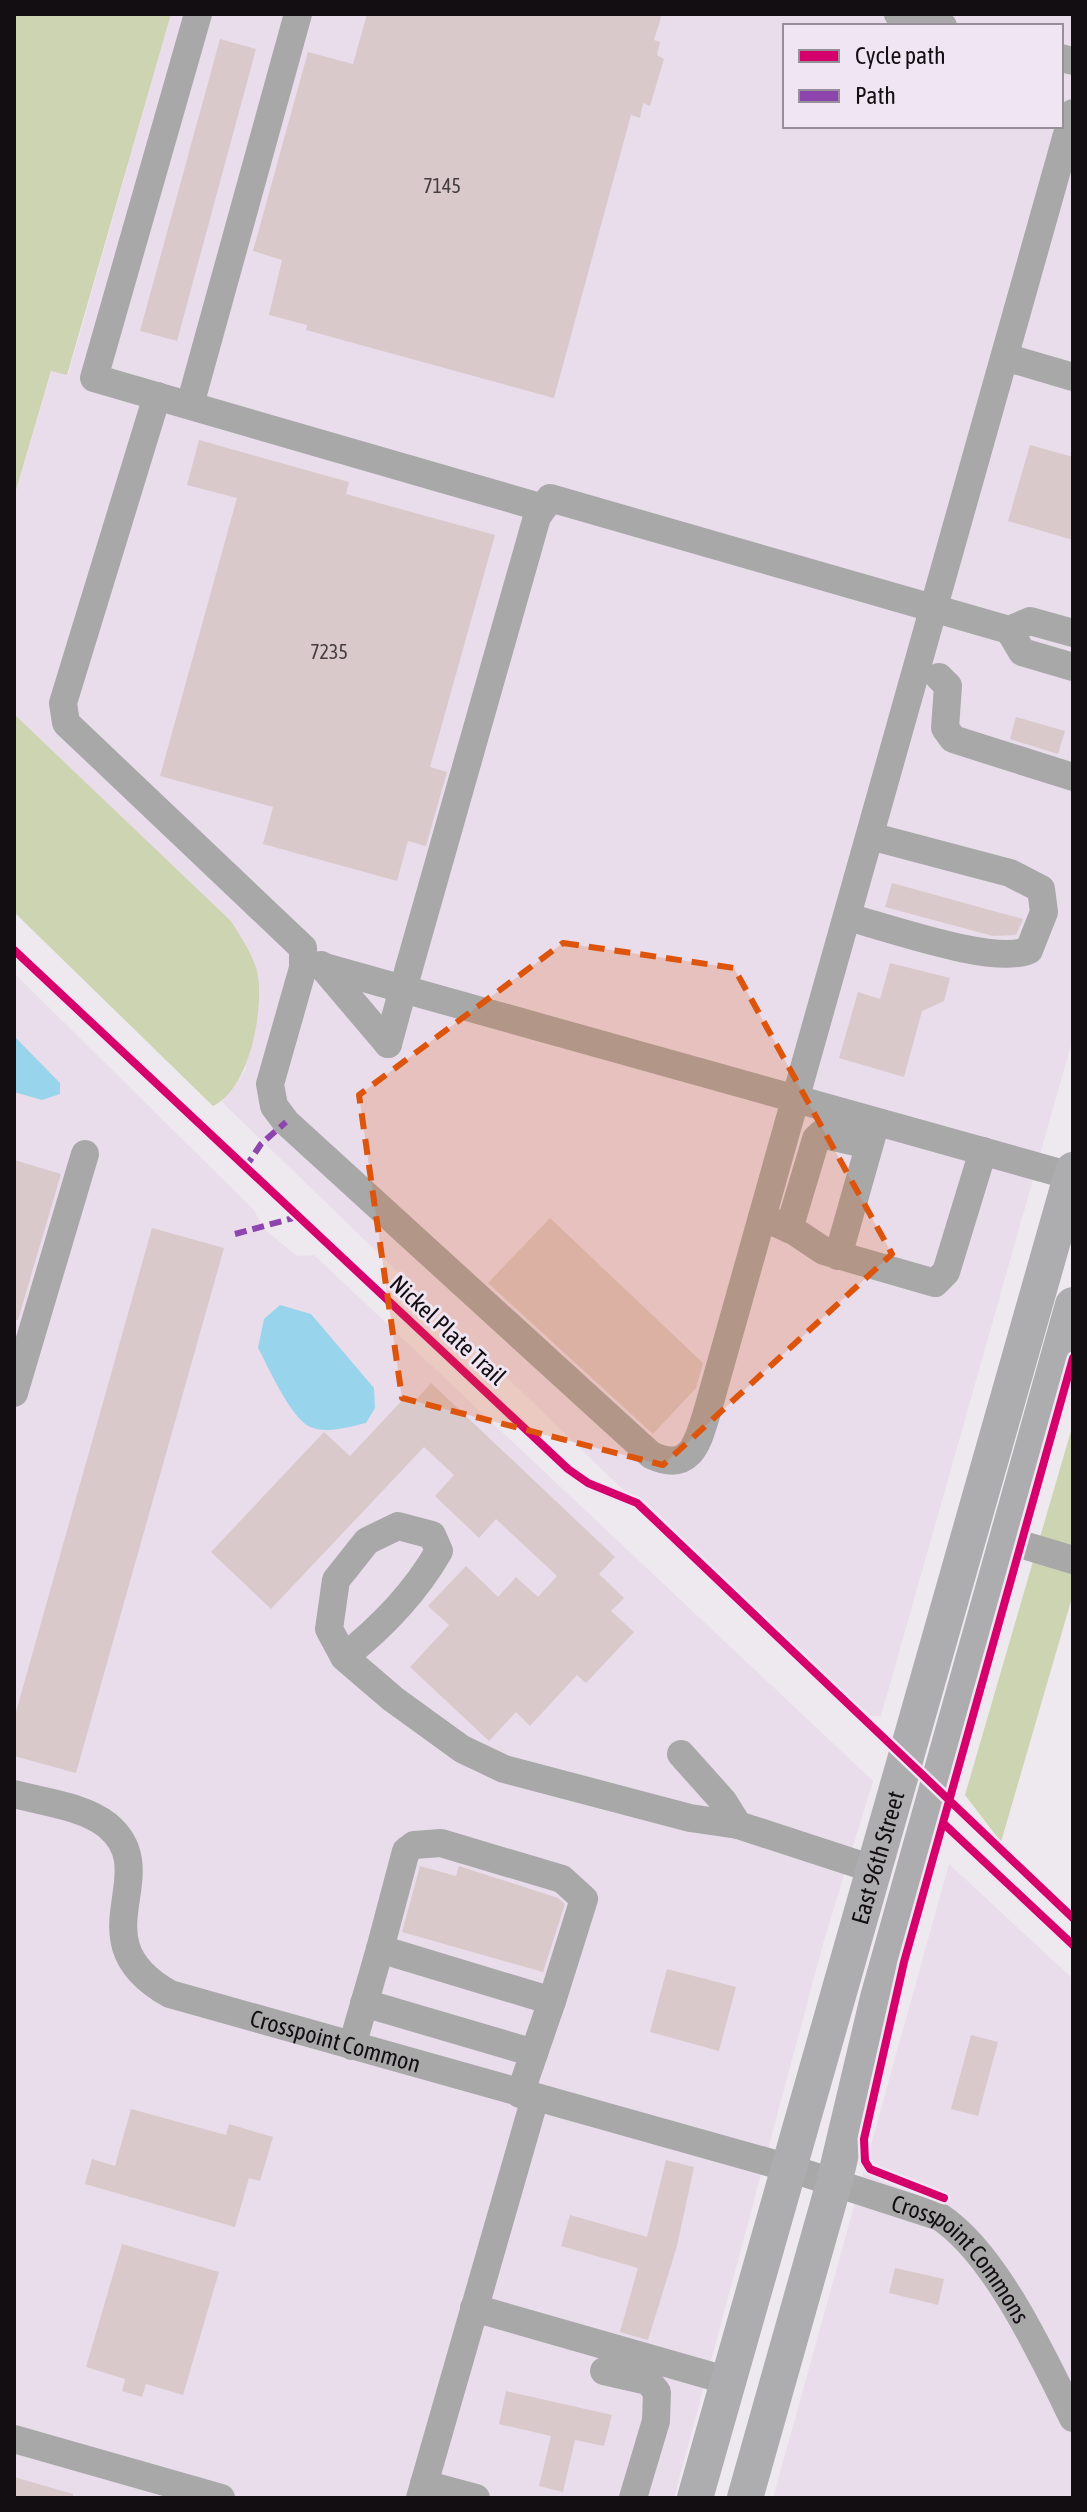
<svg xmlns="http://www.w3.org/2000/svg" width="1087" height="2512" viewBox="0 0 1087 2512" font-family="'Asap Condensed',sans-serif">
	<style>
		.built { fill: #e9ddeb; fill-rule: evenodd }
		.green { fill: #cdd4b1 }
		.water { fill: #98d4eb }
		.building { fill: #dac9ca }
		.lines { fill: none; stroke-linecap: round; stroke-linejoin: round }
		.minor { stroke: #a8a8a9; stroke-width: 28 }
		.major { stroke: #adacae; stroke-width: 36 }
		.quiet { stroke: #8e44ad; stroke-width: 6; stroke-dasharray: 12 6; stroke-linecap: butt }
		.cycleway-casing { stroke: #f0e5f2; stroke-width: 13 }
		.cycleway { stroke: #d6006c; stroke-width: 8 }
		.marked { fill: #dd550c; fill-opacity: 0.2; stroke: #dd550c; stroke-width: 6; stroke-dasharray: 16 10; stroke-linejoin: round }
		.labels { text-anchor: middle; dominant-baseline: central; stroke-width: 6; stroke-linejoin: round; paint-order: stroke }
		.number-label { font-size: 20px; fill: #443d40 }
		.street-label { font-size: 24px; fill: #120e12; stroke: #f0e5f2 }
	</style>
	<rect width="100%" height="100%" fill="#eee8ef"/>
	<path class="built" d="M171,14H1073V1038L881,1716L858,1717L222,1102L246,1069L231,921L14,714V497L52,370L68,375ZM785,26H1061V126H785Z
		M14,973L254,1210L264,1229L297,1256L314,1255L873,1781L825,1937L674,2498H14Z
		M949,1864L1073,1979V2498H773Z"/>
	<path class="green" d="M14,14H171L67,375L51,371L14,497Z
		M14,714L231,921C241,937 252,953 257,971C265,1007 250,1089 213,1106L14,912Z
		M1073,1424V1594L1001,1842L965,1795Z"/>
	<path class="water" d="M14,1036L60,1083V1094L42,1100L14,1092Z
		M280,1305L311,1314L374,1388L375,1408L366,1423C349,1427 326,1434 310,1427C290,1417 269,1368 258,1348L264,1319Z"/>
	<path class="building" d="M367,14H662L654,40L660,42L657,55L664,59L650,106L643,103L640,118L631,115L554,398L306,330L307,325L269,315L282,260L253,251L308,52L353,64Z
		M220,39L256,49L177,341L140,331Z
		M199,440L349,482L346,494L495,535L430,767L447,772L437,807L426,846L408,841L397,881L263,844L273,807L160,776L237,498L187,485Z
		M1030,445L1073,457V540L1008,521Z
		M1016,717L1065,731L1058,754L1010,739Z
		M892,883L1023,919L1016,935L993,936L885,907Z
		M890,963L950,978L944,1001L922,1011L904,1077L839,1058L858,992L880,999Z
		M14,1160L61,1174L18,1320H14Z
		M550,1218L703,1363L696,1388L653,1434L488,1283Z
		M152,1228L224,1248L76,1773L14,1756V1719Z
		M431,1383L615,1557L599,1574L624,1598L611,1611L634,1632L586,1683L577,1675L530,1726L516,1712L489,1741L410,1667L449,1625L428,1606L466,1566L498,1597L516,1577L538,1597L557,1576L496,1519L479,1538L435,1496L454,1475L424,1447L271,1609L211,1552L324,1432L350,1456L407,1395L414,1402Z
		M420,1866L456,1876L459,1866L558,1898L565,1904L543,1972L402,1932Z
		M667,1969L736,1987L719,2051L650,2032Z
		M971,2035L998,2042L978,2116L951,2109Z
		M131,2109L226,2135L229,2124L273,2137L260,2181L249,2178L235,2227L85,2184L92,2159L115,2166Z
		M666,2160L694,2167L677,2246L648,2340L620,2332L638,2268L561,2246L570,2215L647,2237Z
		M122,2244L219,2272L183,2395L146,2384L142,2397L122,2391L125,2379L86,2367Z
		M895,2268L944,2279L938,2305L889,2293Z
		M506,2391L612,2415L604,2446L575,2440L563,2492L539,2486L551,2436L499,2424Z
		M14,2477L73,2494V2498H14Z"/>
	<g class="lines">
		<g class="minor">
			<path d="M198,14L94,378L543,508"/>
			<path d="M898,14L943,26"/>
			<path d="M1061,58L1073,61"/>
			<path d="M1005,357L1073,377"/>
			<path d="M157,396L63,703L66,723L303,948V968L270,1084L274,1106L286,1122L651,1455C692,1474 698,1441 708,1409L1073,113"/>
			<path d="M190,405L298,14"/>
			<path d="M1009,630L1022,652L1073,667"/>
			<path d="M939,677L948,686L945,728L953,739L1073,777"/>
			<path d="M847,917C887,927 995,966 1029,950L1044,912L1041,889L1010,873L870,836"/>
			<path d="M321,965L388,1044"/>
			<path d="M321,966L403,989L388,1044"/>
			<path d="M1071,1176L403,989L537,517L550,498L1009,630L1030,621L1073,633"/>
			<path d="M762,1217L794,1231L824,1251L935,1283L946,1272L983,1151"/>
			<path d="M789,1229L816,1139L821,1134L869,1145"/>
			<path d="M838,1256L874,1129"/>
			<path d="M14,1393L85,1154"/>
			<path d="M1006,1540L1073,1560"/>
			<path d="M344,1657C382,1627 415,1593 439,1551L432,1535L398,1526L367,1541L336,1580L329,1629L344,1657L393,1699L462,1749L504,1769L690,1818L738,1825"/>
			<path d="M681,1754L723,1801L738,1825L873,1869"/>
			<path id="s1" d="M14,1794C43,1802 83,1806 107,1825C167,1874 73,1940 170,1994L789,2168L940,2217C996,2254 1043,2357 1073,2418"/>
			<path d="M380,1949L406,1851L414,1845L441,1843L562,1879L584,1899L552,2001"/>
			<path d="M364,2003L534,2053"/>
			<path d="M352,2046L380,1949L552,2001L520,2094"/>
			<path d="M474,2308L729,2381"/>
			<path d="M604,2371L648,2381L657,2392L656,2421L633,2498"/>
			<path d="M14,2439L221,2498"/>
			<path d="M424,2484L476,2498"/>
			<path d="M420,2498L535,2098"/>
		</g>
		<g class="major">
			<path id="s2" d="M695,2498L1073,1170"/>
			<path d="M745,2498L834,2183L878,1998L1073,1305"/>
		</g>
		<path class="quiet" d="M245,1168L261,1144L286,1122
			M235,1234L297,1217"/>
		<g class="cycleway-casing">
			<path id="cycleway" d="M14,950L568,1469L588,1483L637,1503L1073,1918
				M943,1823L1073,1945
				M944,2198L870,2169L865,2161L864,2139L904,1962L1073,1358"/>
		</g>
		<use href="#cycleway" class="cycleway"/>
	</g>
	<path class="marked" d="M563,943L734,968L892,1254L663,1465L402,1398L359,1095Z"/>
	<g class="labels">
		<g class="number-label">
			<text x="442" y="185">7145</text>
			<text x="329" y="651">7235</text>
		</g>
		<g class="street-label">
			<text transform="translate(448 1330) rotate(43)">Nickel Plate Trail</text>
			<text stroke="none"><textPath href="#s2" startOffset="666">East 96th Street</textPath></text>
			<text stroke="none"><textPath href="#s1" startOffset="466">Crosspoint Common</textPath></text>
			<text stroke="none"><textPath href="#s1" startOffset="1138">Crosspoint Commons</textPath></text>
		</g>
	</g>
	<rect width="1087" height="2512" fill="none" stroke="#120e12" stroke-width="32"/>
	<rect x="783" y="24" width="280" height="104" fill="#f0e5f2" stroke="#978f98" stroke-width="2"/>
	<rect x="799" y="50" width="40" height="12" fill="#d6006c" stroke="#978f98" stroke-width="2"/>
	<text x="855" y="64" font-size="24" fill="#120e12">Cycle path</text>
	<rect x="799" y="90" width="40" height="12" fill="#8e44ad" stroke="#978f98" stroke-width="2"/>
	<text x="855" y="104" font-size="24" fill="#120e12">Path</text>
</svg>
